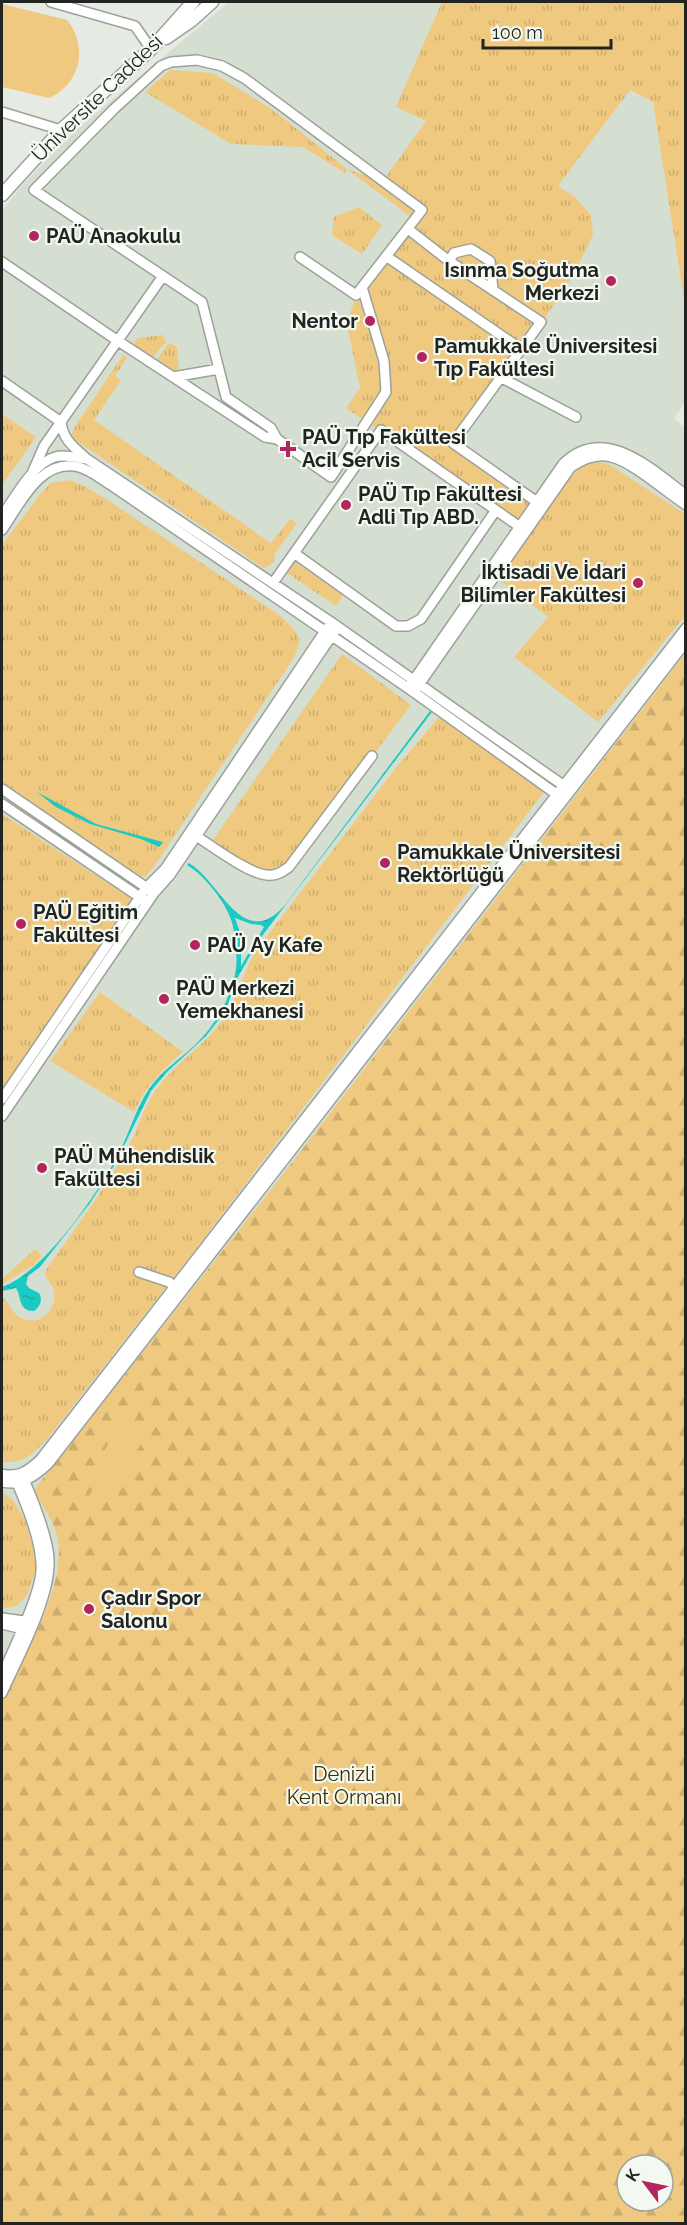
<svg xmlns="http://www.w3.org/2000/svg" width="687" height="2225" viewBox="0 0 687 2225" font-family="Raleway,sans-serif">
	<style>
		.built { fill: #d5dfd1 }
		.grass { fill: url(#grass-tufts) }
		.forest { fill: url(#forest-firs); fill-rule: evenodd }
		.garden { fill: #efc97f }
		.water { fill: url(#water-ripples); fill-rule: evenodd }
		.lines { fill: none; stroke-linecap: round; stroke-linejoin: round }
		.minor-casing { stroke: #9ca19a; stroke-width: 12 }
		.major-casing { stroke: #9ca19a; stroke-width: 15 }
		.minor { stroke: #fff; stroke-width: 9 }
		.major { stroke: #fff; stroke-width: 12 }
		.poi-dot { fill: #b3265d; stroke: #f3f9f0; stroke-width: 2 }
		.labels { text-anchor: middle; dominant-baseline: central; stroke-width: 4.5; stroke-linejoin: round; paint-order: stroke }
		.street-label { font-size: 20px; fill: #222421; stroke: #f3f9f0 }
		.poi-label { font-size: 20px; font-weight: bold; fill: #222421; stroke: #f3f9f0; text-anchor: start }
		.park-label { font-size: 20px; fill: #3e2c00; stroke: #f3f9f0 }
	</style>
	<defs>
		<pattern id="grass-tufts" width="24" height="20" patternUnits="userSpaceOnUse" patternTransform="scale(1.5)"><rect width="24" height="20" fill="#efc97f"/><path d="M3 7l-1-3M5 7V3M7 7l1-3M15 17l-1-3M17 17v-4M19 17l1-3" fill="none" stroke="#cdac6d"/></pattern>
		<pattern id="forest-firs" width="22" height="20" patternUnits="userSpaceOnUse" patternTransform="scale(1.5)"><rect width="22" height="20" fill="#efc97f"/><path d="M5 1l3.5 6h-7zM16 11l3.5 6h-7z" fill="#cdac6d"/></pattern>
		<pattern id="water-ripples" width="26" height="14" patternUnits="userSpaceOnUse" patternTransform="scale(1.5)"><rect width="26" height="14" fill="#1bcac2"/><path d="M2 4q2-2 4 0t4 0M15 11q2-2 4 0t4 0" fill="none" stroke="#18ada6"/></pattern>
	</defs>
	<rect width="100%" height="100%" fill="#e5ebe3"/>
	<path class="built" d="M229,2H451L653,102L685,306V402L674,419L686,428L685,654L462,943L2,2077V211L24,183L77,129Z"/>
	<path class="grass" d="M442,2H685V306L653,102L630,90L558,186L575,197L591,215L593,235L573,276L559,298L453,443L537,502L520,527L346,408L360,388L347,324L356,295L414,219L347,169L345,173L303,147L231,144L145,92L170,70L213,73L273,110L347,169L383,181L426,121L396,107Z
		M359,207L382,225L362,254L332,235L334,217Z
		M163,335L166,342L152,358L135,348L134,343L138,338Z
		M169,343L177,347L179,372H175L156,360Z
		M123,355L127,358L115,376L121,380L94,420L271,543L290,519L297,523L274,555L275,560L269,566L263,568L74,439L72,433L74,428Z
		M2,414L36,437L2,485Z
		M599,462L610,465L685,514V616L598,722L514,657L548,617L499,580L570,478L585,464Z
		M70,480L82,485L103,497L279,615C296,631 306,636 293,659L153,868L145,877L134,874L2,782V545L41,493L51,483Z
		M294,561L343,595L336,606L287,573Z
		M342,654L411,705L289,867L267,875L211,843Z
		M439,717L544,792L195,1250L48,1438C32,1455 26,1463 2,1462V1297C10,1302 11,1313 21,1318C39,1327 57,1311 54,1292C53,1285 47,1280 45,1275L46,1270C73,1232 101,1194 125,1153C136,1135 141,1114 152,1096C169,1068 198,1051 218,1026C235,1006 242,976 254,953L395,769Z
		M2,814L135,901L2,1099Z
		M100,992L183,1052C162,1070 145,1086 134,1112L50,1061Z
		M35,1249L42,1256L34,1265L2,1284V1279Z
		M2,1492L13,1500L25,1520L36,1557L35,1572L27,1596L16,1606L2,1609Z"/>
	<path class="forest" d="M685,654V2223H2V1700C24,1656 65,1591 58,1540C55,1523 42,1505 34,1490L277,1182ZM627,2165H663V2201H627Z"/>
	<path class="garden" d="M2,4L67,20C89,47 80,84 49,98L2,87Z
		M121,1424L144,1439L101,1508L87,1499L106,1468L97,1462Z"/>
	<path class="water" d="M430,711L432,712L259,940L238,977L228,1004L220,1018L206,1036L167,1072L151,1091L114,1166L90,1203L40,1267L28,1276L26,1284L29,1288L39,1293C43,1300 40,1307 34,1311C18,1311 22,1298 16,1288L2,1291V1287C45,1272 99,1192 120,1151C130,1131 136,1108 149,1089C161,1071 179,1060 195,1045C218,1023 243,980 235,947L233,946L226,950L221,949L218,945L222,937L234,939C237,914 207,877 187,865L189,863C221,882 243,954 286,904ZM235,918L251,924L261,925L264,927L241,966V935Z
		M37,792L96,824L163,842L159,847L141,839L90,824L56,807Z"/>
	<g class="lines">
		<g class="minor-casing">
			<path id="minor" d="M51,2L135,26L151,49
				M2,112L61,130
				M408,229L449,261L541,322L453,443L537,502
				M386,256L521,349
				M449,261L454,253L471,249L490,261L493,289
				M2,262L118,341L265,437L277,439L331,477L386,392L384,361L362,287
				M173,377L219,369
				M500,377L576,417
				M2,381L61,422
				M61,422C63,440 74,447 87,459
				M277,439L271,428L226,397L202,302L34,190L114,109L161,66L171,62L197,60L222,66L244,78L422,210L356,295L300,257
				M33,471L44,446L163,276
				M2,516C14,499 33,463 55,457C65,454 77,458 87,459L331,622L567,788
				M2,530C20,504 41,457 79,467C90,470 101,479 111,485L408,688L559,796
				M294,553L396,626H408L421,619L496,510
				M273,583L381,430L520,527
				M411,684L563,464C604,423 651,469 686,495
				M416,689L571,467C583,459 596,453 611,457C633,462 666,492 686,505
				M2,789L150,890
				M2,804L144,900
				M196,836C212,846 249,874 267,875C276,876 282,872 289,867L372,756
				M2,1099L146,888L165,869L327,628
				M2,1116L154,893L170,875L335,631
				M139,1272L169,1282L175,1287
				M2,1474C18,1478 28,1471 40,1460L686,628
				M2,1482C21,1486 34,1477 48,1464L686,642
				M2,1618L31,1622
				M2,1624L27,1630
				M2,1676C13,1648 38,1601 41,1572C43,1544 26,1504 15,1478
				M2,1693C18,1657 51,1598 49,1559C48,1538 32,1496 22,1476"/>
		</g>
		<g class="major-casing">
			<path id="major" d="M166,38L192,20L212,2
				M2,195L61,130L151,49L193,2"/>
		</g>
		<use href="#minor" class="minor"/>
		<use href="#major" class="major"/>
	</g>
	<g class="poi-dot">
		<circle cx="34" cy="236" r="6"/>
		<circle cx="611" cy="281" r="6"/>
		<circle cx="370" cy="321" r="6"/>
		<circle cx="422" cy="357" r="6"/>
		<path d="M285 440h6v6h6v6h-6v6h-6v-6h-6v-6h6z"/>
		<circle cx="346" cy="505" r="6"/>
		<circle cx="638" cy="583" r="6"/>
		<circle cx="385" cy="863" r="6"/>
		<circle cx="21" cy="924" r="6"/>
		<circle cx="195" cy="945" r="6"/>
		<circle cx="164" cy="999" r="6"/>
		<circle cx="42" cy="1168" r="6"/>
		<circle cx="89" cy="1609" r="6"/>
	</g>
	<g class="labels">
		<g class="street-label">
			<text transform="translate(97 98) rotate(-44)">Üniversite Caddesi</text>
		</g>
		<g class="poi-label">
			<text x="46" y="236">PAÜ Anaokulu</text>
			<text x="599" y="270" text-anchor="end">Isınma Soğutma<tspan x="599" dy="23">Merkezi</tspan></text>
			<text x="358" y="321" text-anchor="end">Nentor</text>
			<text x="434" y="346">Pamukkale Üniversitesi<tspan x="434" dy="23">Tıp Fakültesi</tspan></text>
			<text x="302" y="437">PAÜ Tıp Fakültesi<tspan x="302" dy="23">Acil Servis</tspan></text>
			<text x="358" y="494">PAÜ Tıp Fakültesi<tspan x="358" dy="23">Adli Tıp ABD.</tspan></text>
			<text x="626" y="572" text-anchor="end">İktisadi Ve İdari<tspan x="626" dy="23">Bilimler Fakültesi</tspan></text>
			<text x="397" y="852">Pamukkale Üniversitesi<tspan x="397" dy="23">Rektörlüğü</tspan></text>
			<text x="33" y="912">PAÜ Eğitim<tspan x="33" dy="23">Fakültesi</tspan></text>
			<text x="207" y="945">PAÜ Ay Kafe</text>
			<text x="176" y="988">PAÜ Merkezi<tspan x="176" dy="23">Yemekhanesi</tspan></text>
			<text x="54" y="1156">PAÜ Mühendislik<tspan x="54" dy="23">Fakültesi</tspan></text>
			<text x="101" y="1598">Çadır Spor<tspan x="101" dy="23">Salonu</tspan></text>
		</g>
		<g class="park-label">
			<text x="344" y="1774">Denizli<tspan x="344" dy="23">Kent Ormanı</tspan></text>
		</g>
	</g>
	<rect width="687" height="2225" fill="none" stroke="#222421" stroke-width="6"/>
	<g transform="translate(645 2183) rotate(302)"><circle r="28" fill="#f3f9f0" stroke="#9fa49d" stroke-width="1.5"/>
	<path d="M0-4.5L10 22L0 15L-10 22Z" fill="#b3265d"/>
	<text y="-9" font-size="16" font-weight="bold" text-anchor="middle" fill="#222421">K</text>
	</g>
	<path d="M483 39v9h128v-9" fill="none" stroke="#222421" stroke-width="3"/>
	<text x="492" y="39" font-size="18" fill="#222421" stroke="#f3f9f0" stroke-width="4.5" paint-order="stroke">100 m</text>
</svg>
